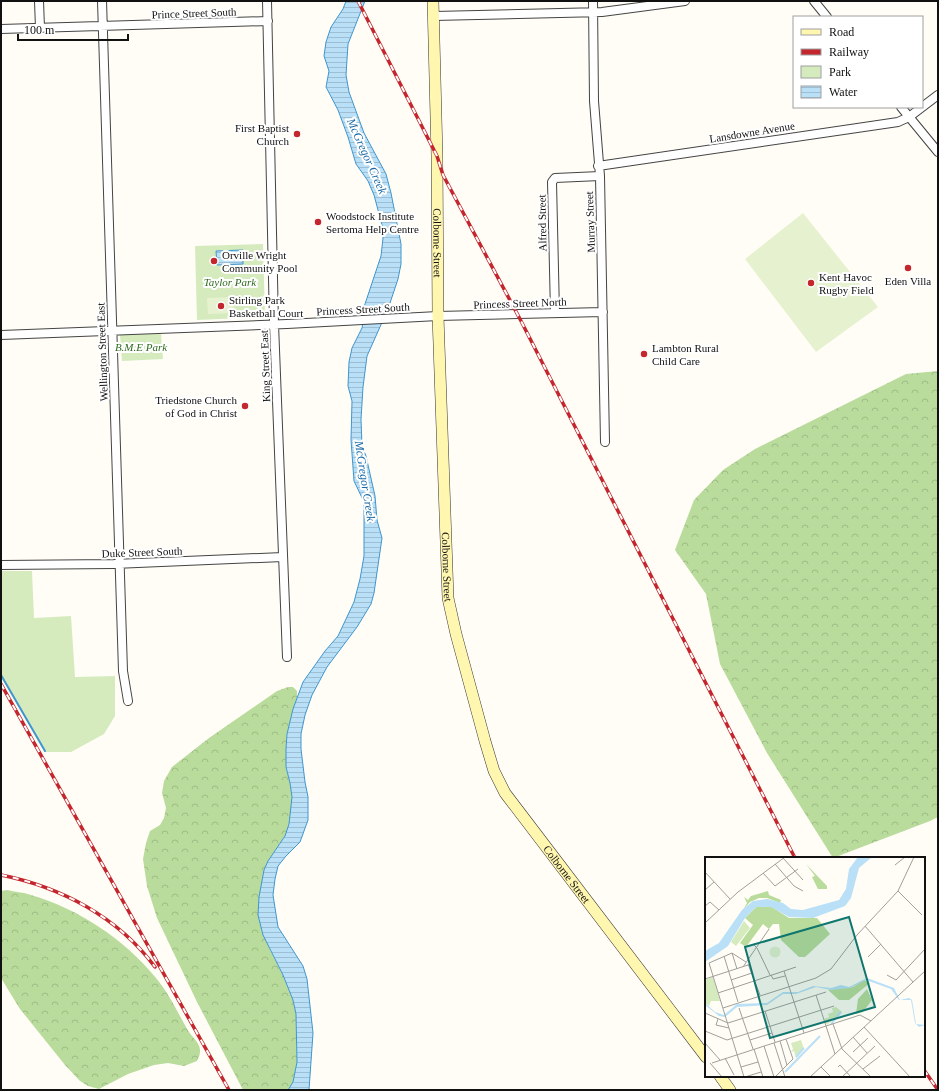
<svg xmlns="http://www.w3.org/2000/svg" width="939" height="1091" viewBox="0 0 939 1091" font-family="'Times New Roman',serif">
	<style>
		.forest { fill: url(#forest-crowns) }
		.park { fill: #d5ebbd }
		.pitch { fill: #e6f2cf }
		.water { fill: url(#water-rules); stroke: #3f96cf }
		.lines { fill: none; stroke-linecap: round; stroke-linejoin: round }
		.stream { stroke: #3f96cf; stroke-width: 2 }
		.street-casing { stroke: #444; stroke-width: 10 }
		.secondary-casing { stroke: #333; stroke-width: 12 }
		.street { stroke: #fff; stroke-width: 8 }
		.secondary { stroke: #fff6b0; stroke-width: 11 }
		.rail-casing { stroke: #c4262e; stroke-width: 3.5 }
		.rail { stroke: #fff; stroke-width: 2; stroke-dasharray: 6; stroke-linecap: butt }
		.poi-dot { fill: #c4262e; stroke: #fff; stroke-width: 1.5 }
		.labels { text-anchor: middle; dominant-baseline: central; stroke-width: 4; stroke-linejoin: round; paint-order: stroke }
		.street-label { font-size: 11px; fill: #111; stroke: #fff }
		.poi-label { font-size: 11px; fill: #111; stroke: #fff; text-anchor: start }
		.park-label { font-size: 11px; font-style: italic; fill: #2f6b1f; stroke: #fff }
		.water-label { font-size: 12px; font-style: italic; fill: #1768a6; stroke: #fff }
		.inset-river { fill: none; stroke: #b9e0f7; stroke-width: 2 }
		.inset-road { fill: none; stroke: #a09f9a; stroke-width: 1 }
		.view { fill: #0f766e; fill-opacity: 0.15; stroke: #0f766e; stroke-width: 2 }
		.inset-edge { fill: none; stroke: #111; stroke-width: 2 }
	</style>
	<defs>
		<pattern id="forest-crowns" width="20" height="18" patternUnits="userSpaceOnUse"><rect width="20" height="18" fill="#b9dc9c"/><path d="M2 6a3 3 0 1 1 6 0M12 15a3 3 0 1 1 6 0" fill="none" stroke="#9ebc85"/></pattern>
		<pattern id="water-rules" width="6" height="5" patternUnits="userSpaceOnUse"><rect width="6" height="5" fill="#b9e0f7"/><path d="M0 2.5h6" fill="none" stroke="#9ebfd3"/></pattern>
	</defs>
	<rect width="100%" height="100%" fill="#fffdf5"/>
	<path class="forest" d="M938,371V817L930,821L833,858L767,753L720,664L706,594L675,550L694,500L723,470L755,449L906,374Z
		M288,687H293L297,691V698L287,734L286,749V767L290,783L292,797L291,812L289,824L285,836L268,861L269,948L283,975L293,1000L296,1014L297,1062L293,1082L288,1090H243L197,1002L157,918L147,886L143,859L146,843L150,831L160,825L164,818L166,808L162,793L164,781L172,767L209,738L277,691Z
		M7,890C15,892 23,892 31,895C79,909 124,939 156,978C168,992 177,1011 186,1027C193,1041 206,1044 197,1061L184,1066L168,1063L154,1065L128,1074L99,1089L88,1086L80,1081L65,1065L20,1009L1,978V891Z"/>
	<path class="park" d="M263,244L265,317L197,320L195,246Z
		M161,333L163,359L122,361L120,335Z
		M1,571H32L34,618L71,616L75,677L115,676V716L104,734L71,752H45L1,677Z"/>
	<path class="pitch" d="M803,213L878,307L816,352L745,259Z
		M234,297V313L208,314L207,298Z"/>
	<path class="water" d="M346,1H365L348,44L346,75L349,92L364,133L386,174L391,193L401,244V264L398,279L388,309L367,356L363,387L361,419L362,446L366,456L375,496L377,520L382,538L374,593L371,604L357,627L327,667L312,695L305,715L301,734V749L305,782L308,797V820L300,842L286,856L278,866L275,879L273,895L278,927L303,966L307,979L313,1033L309,1090H288L293,1082L297,1062L296,1014L293,1000L283,975L263,935L258,915L259,897L264,870L268,861L285,836L289,824L292,797L290,783L286,767V749L287,734L293,709L303,682L325,651L338,636L354,602L360,579L364,556V502L354,481L351,440L352,401L348,386L349,362L352,348L362,328L364,316L362,313L381,256L383,238L382,225L374,195L368,181L356,164L348,137L338,110L326,87L329,71L324,56L326,42L331,27L343,9Z
		M243,250V264L217,265L216,251Z"/>
	<g class="lines">
		<path class="stream" d="M1,675L45,751"/>
		<g class="street-casing">
			<path id="street" d="M39,1L40,28
				M102,1L123,671L128,701
				M267,1L274,324L287,657
				M593,1L594,101L600,176L605,442
				M814,1L827,17
				M434,16L602,12L685,1
				M1,29L268,21
				M901,107L938,152
				M598,166L898,122L909,117L938,95
				M555,313L552,182L555,178L600,176
				M1,335L287,324L438,316L603,312
				M1,565L114,564L283,557"/>
		</g>
		<g class="secondary-casing">
			<g id="secondary">
				<path id="s1" d="M433,1L437,156L438,316L448,598L456,634L485,741L494,771L505,793L706,1057"/>
				<path d="M720,1076L730,1090"/>
			</g>
		</g>
		<use href="#street" class="street"/>
		<use href="#secondary" class="secondary"/>
		<g class="rail-casing">
			<path id="rail" d="M358,1L437,156L443,175L520,319L795,858
				M1,684L229,1090
				M1,875C61,887 118,917 155,967
				M924,1070L938,1090"/>
		</g>
		<use href="#rail" class="rail"/>
	</g>
	<g class="poi-dot">
		<circle cx="297" cy="134" r="4"/>
		<circle cx="318" cy="222" r="4"/>
		<circle cx="214" cy="261" r="4"/>
		<circle cx="908" cy="268" r="4"/>
		<circle cx="811" cy="283" r="4"/>
		<circle cx="221" cy="306" r="4"/>
		<circle cx="644" cy="354" r="4"/>
		<circle cx="245" cy="406" r="4"/>
	</g>
	<g class="labels">
		<g class="street-label">
			<text transform="translate(194 13) rotate(-2)">Prince Street South</text>
			<text transform="translate(752 132) rotate(-9)">Lansdowne Avenue</text>
			<text transform="translate(590 222) rotate(-92)">Murray Street</text>
			<text transform="translate(542 223) rotate(-91)">Alfred Street</text>
			<text stroke="none"><textPath href="#s1" startOffset="242">Colborne Street</textPath></text>
			<text transform="translate(520 303) rotate(-2)">Princess Street North</text>
			<text transform="translate(363 309) rotate(-3)">Princess Street South</text>
			<text transform="translate(102 352) rotate(-92)">Wellington Street East</text>
			<text transform="translate(265 366) rotate(-92)">King Street East</text>
			<text transform="translate(142 552) rotate(-2)">Duke Street South</text>
			<text stroke="none"><textPath href="#s1" startOffset="566">Colborne Street</textPath></text>
			<text stroke="none"><textPath href="#s1" startOffset="903">Colborne Street</textPath></text>
		</g>
		<g class="poi-label">
			<text x="289" y="128" text-anchor="end">First Baptist<tspan x="289" dy="13">Church</tspan></text>
			<text x="326" y="216">Woodstock Institute<tspan x="326" dy="13">Sertoma Help Centre</tspan></text>
			<text x="222" y="255">Orville Wright<tspan x="222" dy="13">Community Pool</tspan></text>
			<text x="819" y="277">Kent Havoc<tspan x="819" dy="13">Rugby Field</tspan></text>
			<text x="908" y="281" text-anchor="middle">Eden Villa</text>
			<text x="229" y="300">Stirling Park<tspan x="229" dy="13">Basketball Court</tspan></text>
			<text x="652" y="348">Lambton Rural<tspan x="652" dy="13">Child Care</tspan></text>
			<text x="237" y="400" text-anchor="end">Triedstone Church<tspan x="237" dy="13">of God in Christ</tspan></text>
		</g>
		<g class="park-label">
			<text x="230" y="282">Taylor Park</text>
			<text x="141" y="347">B.M.E Park</text>
		</g>
		<g class="water-label">
			<text transform="translate(367 156) rotate(66)">McGregor Creek</text>
			<text transform="translate(365 481) rotate(81)">McGregor Creek</text>
		</g>
	</g>
	<g transform="translate(705 857)">
		<rect width="220" height="220" fill="#fffdf5"/>
		<path d="M101,7L122,29V32H113L107,20L110,19ZM63,34L64,38L76,43L75,46L62,41H54L45,45L38,53L42,46L39,40L43,43L46,39ZM58,49L67,50L84,61H112L125,77L100,100H94L76,83L74,67H68L64,72L58,67L41,90L35,86L48,68L40,61L51,50ZM159,123L165,126L144,143H134L123,133L148,130ZM162,132L167,143L158,155L151,157L153,142Z" fill="#b9dc9c"/>
		<path d="M39,64L45,71L31,89L26,85ZM8,120L15,144H6L4,149L0,146V123ZM131,150L137,155L122,168L119,162L124,160L123,157L128,155L127,151ZM96,183L99,192L91,201L89,194L86,195L88,192L86,186Z" fill="#d5ebbd"/>
		<path d="M64.5 95a5.5 5.5 0 1 1 11 0a5.5 5.5 0 1 1-11 0Z" fill="#e6f2cf"/>
		<path d="M153,0H167L154,11L146,41L140,49L108,61L84,60L66,50H51L40,61L23,89L0,105V94L14,86L37,53L48,44L62,42L78,46L86,52L98,53L134,43L141,32L144,12ZM162,121L189,131L195,143L204,141L207,143L211,167L220,168L214,170L210,166L206,143H194L186,132L161,123L145,131L126,133L111,130L91,137H78L62,148L32,150L20,160L14,159L0,148V146L10,155L19,158L32,147L62,146L78,135H93L108,129L126,131L136,128L144,130Z" fill="#b9e0f7"/>
		<path class="inset-river" d="M126,167L136,155M91,200L99,191M80,215L115,179"/>
		<path class="inset-road" d="M78,1L98,23M70,7L89,29L98,34M190,8L200,0M0,15L25,42M58,16L70,29L93,12M0,33L9,25M193,34L217,58M0,49L5,45L14,53M0,66L33,35L80,0M160,69L208,125M48,87L52,91L65,118M27,96L4,106L39,220M27,96L41,105M27,96L32,112M19,99L33,145M163,100L176,87M43,107L55,138M38,110L64,72M79,114L99,176M66,118L68,122L80,119M182,118L191,123L220,92M0,122L43,108M26,123L47,116M13,136L91,110M111,138L121,169M18,151L111,121L126,112L152,78L193,34L209,0M34,151L48,192M60,154L70,185M0,156L23,166L121,135M13,162L11,168L24,171M128,167L137,192L166,220M121,169L130,197M159,170L205,220M0,174L22,183L129,149M148,180L162,196M45,183L67,176M75,184L82,208M0,186L15,203M69,186L80,220M59,189L69,220M49,192L58,220M148,195L163,181M20,201L29,218M5,206L17,220M7,206L155,158L166,164M36,210L53,205M116,210L125,219M133,210L135,208L146,220M158,212L175,199M40,220L56,215M70,220L88,202L81,182M105,220L220,114M137,220L170,189"/>
		<path class="view" d="M144,60L170,150L65,181L40,90Z"/>
		<rect width="220" height="220" class="inset-edge"/>
	</g>
	<rect width="939" height="1091" fill="none" stroke="#111111" stroke-width="4"/>
	<rect x="793" y="16" width="130" height="92" fill="#ffffff" stroke="#a0a0a0"/>
	<rect x="801" y="29" width="20" height="6" fill="#fff6b0" stroke="#a0a0a0"/>
	<text x="829" y="36" font-size="12" fill="#111111">Road</text>
	<rect x="801" y="49" width="20" height="6" fill="#c4262e" stroke="#a0a0a0"/>
	<text x="829" y="56" font-size="12" fill="#111111">Railway</text>
	<rect x="801" y="66" width="20" height="12" fill="#d5ebbd" stroke="#a0a0a0"/>
	<text x="829" y="76" font-size="12" fill="#111111">Park</text>
	<rect x="801" y="86" width="20" height="12" fill="url(#water-rules)" stroke="#a0a0a0"/>
	<text x="829" y="96" font-size="12" fill="#111111">Water</text>
	<path d="M18 34v6h110v-6" fill="none" stroke="#111111" stroke-width="2"/>
	<text x="24" y="34" font-size="12" fill="#111111" stroke="#ffffff" stroke-width="3" paint-order="stroke">100 m</text>
</svg>
